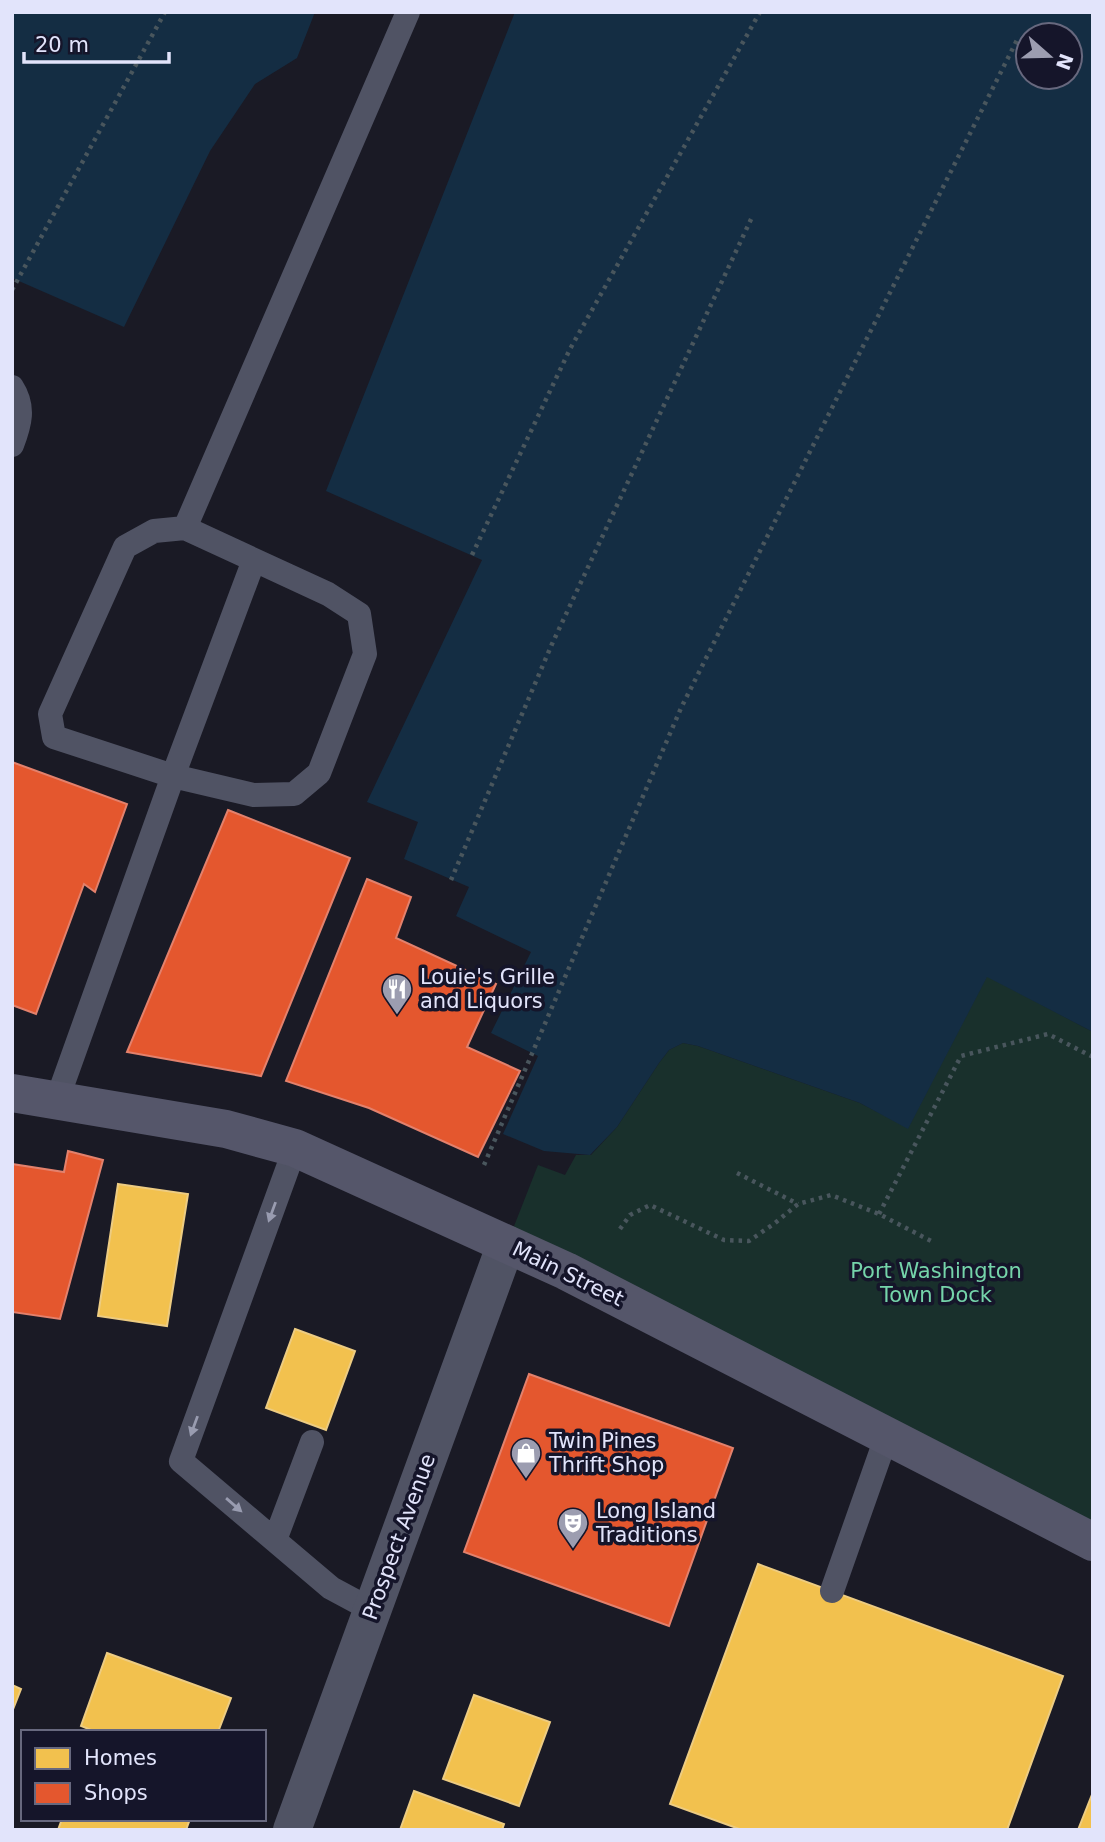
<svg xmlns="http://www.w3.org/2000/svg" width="1105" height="1842" viewBox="0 0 1105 1842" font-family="'DejaVu Sans',sans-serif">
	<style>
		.green { fill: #19302c }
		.water { fill: #142d43; fill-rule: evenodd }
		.homes { fill: #f2c14e; stroke: #edcc82; stroke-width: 2 }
		.shops { fill: #e4572e; stroke: #e3816c; stroke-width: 2 }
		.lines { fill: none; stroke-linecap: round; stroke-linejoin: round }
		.path { stroke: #49565d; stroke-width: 4.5; stroke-dasharray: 3.5 5; stroke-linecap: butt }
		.service { stroke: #505364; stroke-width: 24 }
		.minor { stroke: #505364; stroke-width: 38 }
		.secondary { stroke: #55566a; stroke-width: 38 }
		.oneway { fill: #999cb0 }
		.labels { text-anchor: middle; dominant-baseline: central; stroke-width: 7; stroke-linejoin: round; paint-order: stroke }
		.poi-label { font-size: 21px; fill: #e2e4fb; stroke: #15152a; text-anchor: start }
		.park-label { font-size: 21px; fill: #75d4aa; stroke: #15152a }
		.street-label { font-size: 21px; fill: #e2e4fb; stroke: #15152a }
	</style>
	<rect width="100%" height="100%" fill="#1a1a25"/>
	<path class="green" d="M987,976L1093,1032V1542L507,1244L538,1165L565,1175L576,1155H591L617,1127L659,1063L669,1050L683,1043L698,1046L860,1103L908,1128Z"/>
	<path class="water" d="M12,12H315L297,58L255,84L210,151L124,327L12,278Z
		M515,12H1093V1032L987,977L908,1129L860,1103L698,1046L683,1043L669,1050L659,1063L617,1127L590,1155L544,1151L503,1134L538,1056L491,1033L531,952L456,916L469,887L404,859L418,822L367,802L482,560L326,491ZM1028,35H1070V77H1028Z"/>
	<path class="homes" d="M118,1184L188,1194L167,1326L98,1316Z
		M295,1329L355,1351L326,1430L266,1408Z
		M758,1564L1063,1676L1007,1830H742L670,1804Z
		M107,1653L231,1698L218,1732H96L81,1726Z
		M12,1685L21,1689L12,1712Z
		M474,1695L550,1722L519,1806L443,1779Z
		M414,1791L504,1824L502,1830H400Z
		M1093,1792V1830H1078Z
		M62,1819H190L186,1830H58Z"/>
	<path class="shops" d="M12,762L127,804L95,892L84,884L36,1014L12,1005Z
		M228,810L350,858L261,1076L127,1052Z
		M367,879L411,897L396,938L496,984L467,1047L520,1071L478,1157L369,1108L286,1081Z
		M68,1151L103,1160L60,1319L12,1312V1164L64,1172Z
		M529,1374L733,1448L669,1626L464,1552Z"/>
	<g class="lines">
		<path class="path" d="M12,290L165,12
			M472,555L570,349L760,12
			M451,880L552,644L753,215
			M484,1165L681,708L1017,40
			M737,1173L798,1204
			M879,1214L961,1056L1048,1034L1093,1057
			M620,1229L630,1215L650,1205L724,1240L749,1241L775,1223L798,1204L831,1195L879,1214L935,1243"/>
		<path class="service" d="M12,387C25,407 20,424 12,445
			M185,528L408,12
			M57,1100L173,776L254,795L294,794L319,773L365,654L359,614L328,594L185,528L154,531L125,547L50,714L54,737L173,776L254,560
			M295,1148L181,1461L331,1588L372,1610
			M275,1540L312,1442
			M832,1591L887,1435"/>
		<path class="minor" d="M292,1830L506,1244"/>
		<path class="secondary" d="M12,1093L226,1129L295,1148L566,1271L1093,1542"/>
	</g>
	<defs><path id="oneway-solid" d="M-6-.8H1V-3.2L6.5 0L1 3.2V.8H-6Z" transform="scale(1.75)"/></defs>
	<g class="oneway">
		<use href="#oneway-solid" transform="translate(272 1212) rotate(110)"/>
		<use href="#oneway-solid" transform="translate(194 1426) rotate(110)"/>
		<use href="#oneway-solid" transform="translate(234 1505) rotate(41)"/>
	</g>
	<defs>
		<g id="restaurant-pin" transform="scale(1.575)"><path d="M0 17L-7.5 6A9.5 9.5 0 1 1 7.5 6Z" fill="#9c9db0" stroke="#15152a"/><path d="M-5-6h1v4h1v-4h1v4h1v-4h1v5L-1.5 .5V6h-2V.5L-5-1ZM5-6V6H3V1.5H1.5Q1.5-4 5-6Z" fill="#fff"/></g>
		<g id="shop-pin" transform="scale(1.575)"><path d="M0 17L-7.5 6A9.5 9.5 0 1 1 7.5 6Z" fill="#9c9db0" stroke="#15152a"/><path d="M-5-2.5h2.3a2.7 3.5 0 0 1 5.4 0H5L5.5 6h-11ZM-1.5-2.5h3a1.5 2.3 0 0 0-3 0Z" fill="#fff"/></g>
		<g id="theatre-pin" transform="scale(1.575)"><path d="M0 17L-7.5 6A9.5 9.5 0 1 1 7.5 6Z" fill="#9c9db0" stroke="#15152a"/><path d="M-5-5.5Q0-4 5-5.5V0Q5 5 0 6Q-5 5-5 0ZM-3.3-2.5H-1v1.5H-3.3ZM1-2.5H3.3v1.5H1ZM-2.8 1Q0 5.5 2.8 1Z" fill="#fff"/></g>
	</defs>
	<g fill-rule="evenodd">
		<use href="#restaurant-pin" x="397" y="989"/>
		<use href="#shop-pin" x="526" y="1453"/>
		<use href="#theatre-pin" x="573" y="1523"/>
	</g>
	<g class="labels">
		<g class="poi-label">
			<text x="420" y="977">Louie's Grille<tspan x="420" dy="24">and Liquors</tspan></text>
			<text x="549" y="1441">Twin Pines<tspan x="549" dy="24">Thrift Shop</tspan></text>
			<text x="596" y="1511">Long Island<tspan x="596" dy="24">Traditions</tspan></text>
		</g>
		<g class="park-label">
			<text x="936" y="1271">Port Washington<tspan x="936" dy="24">Town Dock</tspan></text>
		</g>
		<g class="street-label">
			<text transform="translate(568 1274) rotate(26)">Main Street</text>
			<text transform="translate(399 1537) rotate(-70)">Prospect Avenue</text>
		</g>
	</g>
	<rect width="1105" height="1842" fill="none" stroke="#e2e4fb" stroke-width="28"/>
	<rect x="21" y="1730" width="245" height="91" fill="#15152a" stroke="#67687e" stroke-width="2"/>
	<rect x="35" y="1748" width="35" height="21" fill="#f2c14e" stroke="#67687e" stroke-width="2"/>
	<text x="84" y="1765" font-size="21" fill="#e2e4fb">Homes</text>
	<rect x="35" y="1783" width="35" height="21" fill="#e4572e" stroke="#67687e" stroke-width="2"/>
	<text x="84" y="1800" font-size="21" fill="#e2e4fb">Shops</text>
	<g transform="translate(1049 56) rotate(110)"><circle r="33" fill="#15152a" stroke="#67687e" stroke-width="2"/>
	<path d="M0-5L12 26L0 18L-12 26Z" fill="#9c9db0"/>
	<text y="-10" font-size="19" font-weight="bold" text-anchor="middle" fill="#e2e4fb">N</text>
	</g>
	<path d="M24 52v10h145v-10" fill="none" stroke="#e2e4fb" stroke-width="3.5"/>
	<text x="35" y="52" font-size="21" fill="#e2e4fb" stroke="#15152a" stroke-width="5" paint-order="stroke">20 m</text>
</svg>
